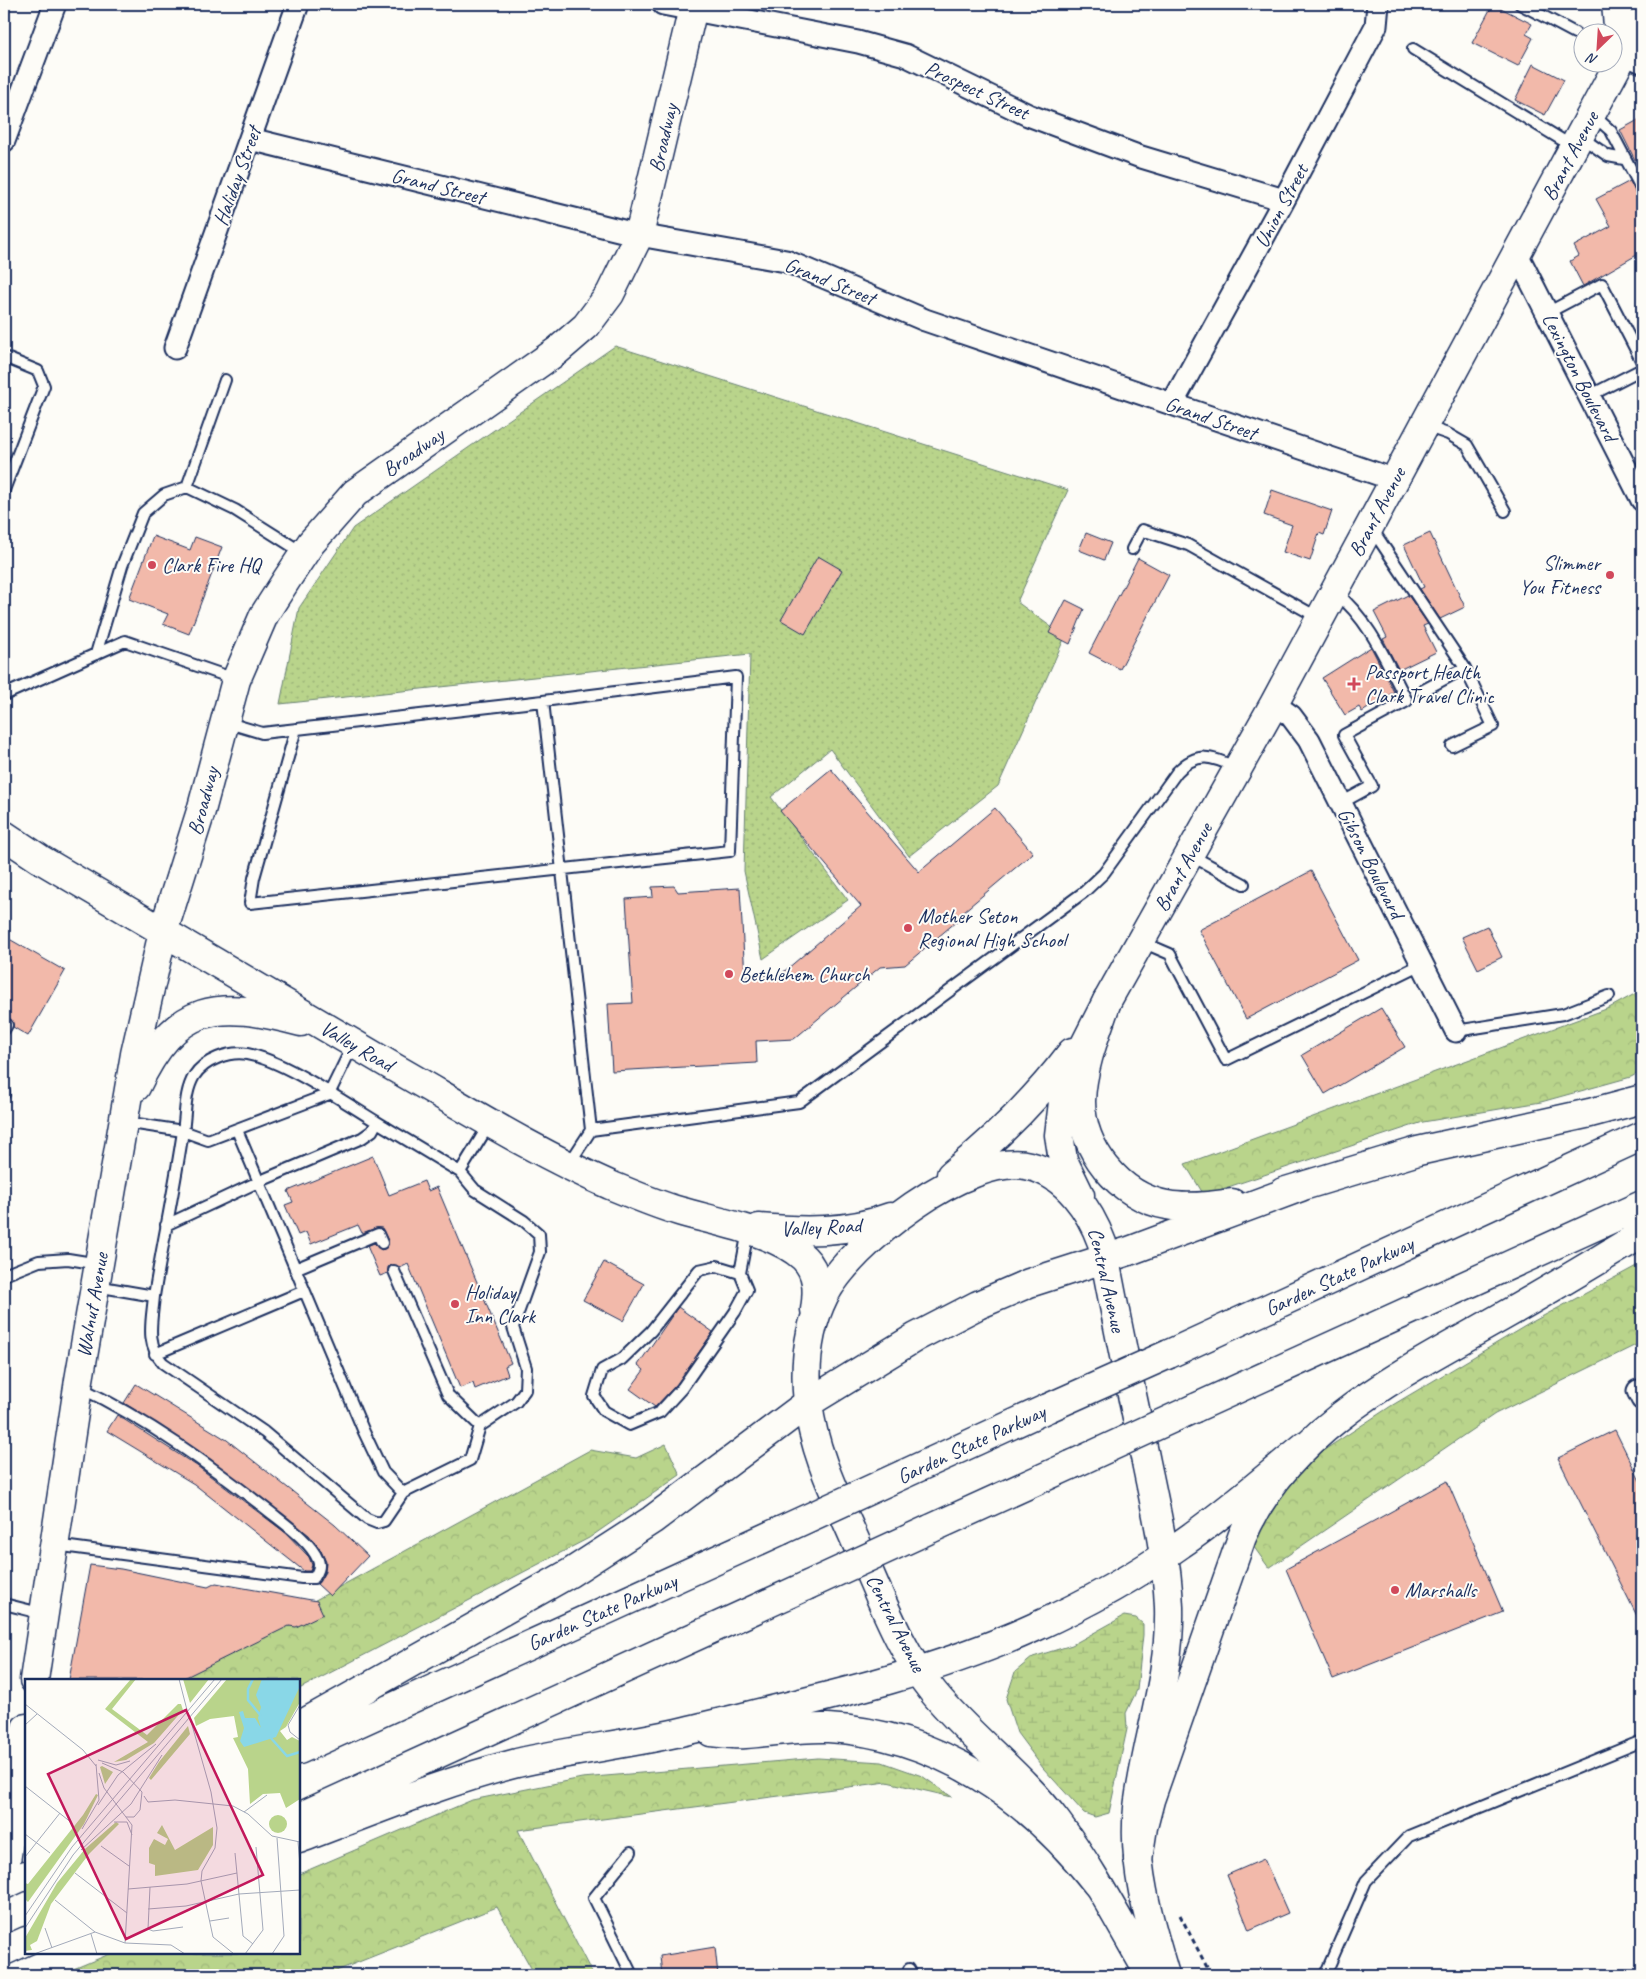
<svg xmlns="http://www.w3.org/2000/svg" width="1646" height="1979" viewBox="0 0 1646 1979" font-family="Caveat,sans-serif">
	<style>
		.forest { fill: url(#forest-crowns); stroke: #6a8274 }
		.wetland { fill: url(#wetland-marsh); stroke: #6a8274 }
		.park { fill: url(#park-dots); stroke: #6a8274 }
		.building { fill: #f2b9aa; stroke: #1b2f5e }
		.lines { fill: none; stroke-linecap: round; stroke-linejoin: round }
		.lane-casing { stroke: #1b2f5e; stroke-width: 14 }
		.street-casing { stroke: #1b2f5e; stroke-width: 25 }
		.secondary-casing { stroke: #1b2f5e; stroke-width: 31 }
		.highway-casing { stroke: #1b2f5e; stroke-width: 31 }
		.path { stroke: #1b2f5e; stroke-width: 3; stroke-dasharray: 5 4; stroke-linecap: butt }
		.lane { stroke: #fdfcf7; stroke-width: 10 }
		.street { stroke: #fdfcf7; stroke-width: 21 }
		.secondary { stroke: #fdfcf7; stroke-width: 28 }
		.highway { stroke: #fdfcf7; stroke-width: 28 }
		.highway-bridge-casing { stroke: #1b2f5e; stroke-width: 31; stroke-linecap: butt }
		.highway-bridge { stroke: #fdfcf7; stroke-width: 28 }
		.poi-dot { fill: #d1495b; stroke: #fdfcf7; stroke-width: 2 }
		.labels { text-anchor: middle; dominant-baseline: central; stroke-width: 4; stroke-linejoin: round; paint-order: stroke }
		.street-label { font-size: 21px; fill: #1b2f5e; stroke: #fdfcf7 }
		.poi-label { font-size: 21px; fill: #1b2f5e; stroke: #fdfcf7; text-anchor: start }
		.inset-river { fill: none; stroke: #89d7e7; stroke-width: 2.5 }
		.inset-road { fill: none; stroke: #a3aaba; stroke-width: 1 }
		.view { fill: #c2185b; fill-opacity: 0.15; stroke: #c2185b; stroke-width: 2.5 }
		.inset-edge { fill: none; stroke: #1b2f5e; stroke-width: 2.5 }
	</style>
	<defs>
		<pattern id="forest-crowns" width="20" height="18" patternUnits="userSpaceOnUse" patternTransform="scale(1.25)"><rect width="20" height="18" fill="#b9d48b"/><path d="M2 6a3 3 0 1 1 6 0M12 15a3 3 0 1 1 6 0" fill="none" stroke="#9eb67a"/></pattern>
		<pattern id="wetland-marsh" width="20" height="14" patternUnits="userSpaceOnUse" patternTransform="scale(1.25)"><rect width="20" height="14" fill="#b9d48b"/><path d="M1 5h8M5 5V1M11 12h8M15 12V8" fill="none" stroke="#9eb67a"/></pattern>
		<pattern id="park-dots" width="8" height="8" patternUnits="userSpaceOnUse" patternTransform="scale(1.25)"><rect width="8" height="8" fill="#b9d48b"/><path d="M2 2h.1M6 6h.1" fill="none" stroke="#9eb67a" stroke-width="1.8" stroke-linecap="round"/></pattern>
	</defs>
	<rect width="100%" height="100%" fill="#fdfcf7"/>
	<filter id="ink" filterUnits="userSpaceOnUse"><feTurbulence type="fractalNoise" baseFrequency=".02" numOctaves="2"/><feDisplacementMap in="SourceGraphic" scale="10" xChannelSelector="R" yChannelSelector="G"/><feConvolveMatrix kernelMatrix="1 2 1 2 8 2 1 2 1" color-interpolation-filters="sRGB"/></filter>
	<g filter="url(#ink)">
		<path class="forest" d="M1642,990V1071L1631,1077L1541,1102L1423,1122L1204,1195L1185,1164L1609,1008Z
			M1642,1263V1342L1495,1414L1269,1568L1251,1543L1297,1468L1391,1406L1532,1322Z
			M666,1444L680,1475L589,1538L299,1689V1680H169L590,1450L636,1458Z
			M818,1758L882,1762L922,1776L952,1797L887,1782L518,1830L593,1975H535L497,1907L326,1975H59L112,1953H299V1874L472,1800L582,1778Z"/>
		<path class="wetland" d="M1124,1616L1136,1618L1143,1624V1635L1137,1690L1126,1713L1127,1729L1109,1813L1095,1817L1084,1813L1043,1768L1017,1733L1006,1699L1015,1672L1033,1657L1072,1645Z"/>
		<path class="park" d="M615,346L1068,490L1017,602L1065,637L998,786L909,856L830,749L771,797L848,900L763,959L744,871L750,654L280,704L299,608L353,528Z"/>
		<path class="building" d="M1493,4L1532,24L1526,34L1533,38L1518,66L1472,43Z
			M1533,64L1564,80L1545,115L1515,100Z
			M1642,118V174L1620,130Z
			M1630,181L1636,194L1642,197V252L1583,286L1570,261L1579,256L1574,246L1611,226L1596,199Z
			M1272,490L1332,511L1324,535L1319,533L1310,561L1283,552L1292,525L1264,515Z
			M1086,533L1111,543L1104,560L1079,550Z
			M1430,533L1465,607L1440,619L1420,589L1424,587L1404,545Z
			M153,536L190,550L195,537L222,547L189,634L163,624L168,614L129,599Z
			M818,556L842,570L805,634L781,620Z
			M1138,558L1169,575L1120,669L1089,653Z
			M1408,595L1428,624L1423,626L1436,652L1399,670L1383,639L1387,637L1374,612Z
			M1066,600L1084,609L1070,644L1049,633Z
			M1371,647L1394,692L1362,712L1359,707L1345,715L1322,678Z
			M831,769L919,872L995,808L1033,853L957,917V921L905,965L880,967L794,1039L756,1041L757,1063L612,1071L608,1004L633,1003L626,899L653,897L652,887L674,886L678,892L740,888L745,977L780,975L861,906L780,811Z
			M1311,871L1358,960L1246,1019L1199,930Z
			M1487,926L1502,957L1478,969L1462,937Z
			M4,936L65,971L28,1036L13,1027L11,1019H4Z
			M1381,1008L1405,1047L1325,1094L1302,1055Z
			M373,1156L389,1195L424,1181L428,1191L437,1187L511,1363L505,1366L508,1375L475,1389L473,1383L460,1388L408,1264L400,1268L392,1265L388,1267V1273L380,1276L367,1246L374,1243L381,1250L387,1247L388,1241L382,1228H376L362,1233L358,1225L311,1244L306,1232L298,1235L285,1205L293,1202L288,1191Z
			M604,1262L644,1284L623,1321L583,1300Z
			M678,1307L713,1332L677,1384L655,1407L630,1389L644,1370L638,1365Z
			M136,1384L227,1440L335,1525L368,1556L330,1596L317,1584L325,1572L326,1562L320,1549L309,1535L205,1455L124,1403Z
			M117,1415L197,1466L286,1533L309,1557L312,1565L310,1571H304L194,1484L107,1431Z
			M1615,1430L1642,1485V1626L1558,1458Z
			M1447,1481L1503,1612L1333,1679L1286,1569Z
			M90,1565L121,1569L208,1587L216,1583L317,1601L323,1614L296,1627L289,1626L180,1680H69Z
			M1264,1859L1288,1913L1249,1930L1227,1875Z
			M715,1947L718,1975H662L660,1956Z"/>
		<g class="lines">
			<g class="lane-casing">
				<path id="lane" d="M1520,4L1575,33
					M1413,49L1572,146
					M1622,59L1642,68
					M1593,115L1611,131L1642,190
					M1581,137L1608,156L1624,159
					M1547,313L1602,284L1642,362
					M4,357L38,371L44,386L4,490
					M225,380L187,487L235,510L303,553
					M1589,396L1642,369
					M1425,426L1448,434L1467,445L1505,511
					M1372,529L1465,668L1493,726L1452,746
					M1132,549L1142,530L1188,545L1319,618
					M1335,592C1370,620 1387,663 1407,701L1344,735L1372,786L1341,803
					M96,654L122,566L143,513L164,495L187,487
					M1422,691L1465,668
					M4,695L125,641L235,679
					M225,722L262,733L543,701L591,1130
					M296,729L254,878L250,903L730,851L736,677L543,701
					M1190,855L1244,884
					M1142,942L1170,954L1226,1060L1422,964
					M4,1030L7,1025
					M1456,1031L1563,1014L1609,996
					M4,1092V1094
					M124,1122L183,1131L208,1140L329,1094L353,1045
					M237,1130L364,1432L383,1472L403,1493L470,1460L480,1426L516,1402L525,1390L526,1368L513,1327L540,1252L539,1234L524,1221L475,1190L460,1172L490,1123
					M569,1164L591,1130L799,1102L1084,892L1104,873L1177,772C1197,751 1212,756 1237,768
					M166,1225L258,1182L362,1138L372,1131L377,1122L460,1172
					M295,1269L378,1234L382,1243
					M394,1271L448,1395L480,1426
					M740,1273L747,1290L735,1312L682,1388L660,1412L629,1425L604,1411L594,1396L602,1370L622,1359L651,1331L699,1270L717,1266L740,1273L748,1231
					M4,1275L39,1261L68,1259L99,1264
					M96,1286L154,1296C152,1321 145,1343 163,1363L264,1432L367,1519L377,1523L384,1521L403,1493
					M154,1296C163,1241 175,1186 183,1131C186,1113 184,1093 194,1076C204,1060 229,1051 247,1054C283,1060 344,1102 377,1122
					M155,1354L304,1291
					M55,1545L302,1578H314C317,1573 321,1567 318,1560C311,1542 285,1524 270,1512C210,1465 148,1420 79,1387
					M4,1604L44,1614
					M4,1751L22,1749
					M631,1852L594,1898L632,1975
					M909,1969L912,1975
					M1325,1975L1366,1881L1409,1836L1642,1741"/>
			</g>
			<g class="street-casing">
				<path id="street" d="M663,4L858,42L905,55L1028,115L1138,156L1284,200
					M250,139L639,235L786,261L925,320L1395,480
					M4,141L55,4
					M1517,254L1642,500
					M175,348L298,4
					M1172,404L1284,200L1376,26L1378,4
					M1274,704L1291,716L1309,740L1456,1031
					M1638,1391L1642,1399"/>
			</g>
			<g class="secondary-casing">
				<path id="secondary" d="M1616,4L1621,59
					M4,835L40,859C158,929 276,999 395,1068C465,1108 535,1152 610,1185C632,1194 655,1204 679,1211C716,1222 775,1231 804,1258C818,1272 818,1291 815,1310
					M136,1087C176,1002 217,1000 301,1022
					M951,1175C996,1139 1037,1098 1072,1052
					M1080,1195L1063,1160L1059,1135L1064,1094L1076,1062L1107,1001L1274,704L1642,20
					M759,1228C803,1232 848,1233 890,1217
					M34,1680L79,1380L135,1054L163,932L201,811L236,680L264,615L287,579L311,543L355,493L557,351L586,326L610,294L639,235L694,4
					M4,1875L26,1728
					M1150,1975C1120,1924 1093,1870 1057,1822C1021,1774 972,1739 934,1693C900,1651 881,1598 859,1549C839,1502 814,1455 808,1403C804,1366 807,1330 824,1296C850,1244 968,1151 1030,1166C1066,1175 1090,1210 1102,1243C1115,1316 1131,1389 1146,1462C1156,1510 1167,1558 1169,1607C1171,1677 1146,1740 1138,1808C1132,1865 1149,1921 1165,1975"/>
			</g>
			<g class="highway-casing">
				<path id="highway" d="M1107,1001C1096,1033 1082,1067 1081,1101C1081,1148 1119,1197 1167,1205C1187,1209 1211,1206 1232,1203
					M1283,1192L1418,1151L1590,1113L1642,1099
					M1169,1354L1642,1136
					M1195,1408L1642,1205
					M904,1474L1048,1408
					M930,1529L1071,1465
					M299,1726L570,1573L652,1520L808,1403L916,1337L978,1305L1029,1283L1129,1251L1301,1187
					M711,1732C722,1733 734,1735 745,1734C773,1732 800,1727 828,1728C939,1734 1030,1798 1097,1884
					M299,1750L780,1531
					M299,1817L806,1586
					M299,1839C371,1812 443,1782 517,1763C573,1750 630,1744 685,1731C803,1702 922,1678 1033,1628C1084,1605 1135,1577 1181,1544C1225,1514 1265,1478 1306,1445
					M1138,1859L1143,1827L1150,1800L1242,1537C1289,1427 1407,1371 1505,1315C1551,1289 1597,1261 1642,1234
					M4,1885L26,1875
					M4,1951L26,1941"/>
			</g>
			<path class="path" d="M1180,1915L1211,1975"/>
			<use href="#lane" class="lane"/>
			<use href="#street" class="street"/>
			<use href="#secondary" class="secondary"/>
			<use href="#highway" class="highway"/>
			<g class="highway-bridge-casing">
				<path id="highway-bridge" d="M1048,1408L1169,1354
					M1071,1465L1195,1408
					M780,1531L904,1474
					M806,1586L930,1529"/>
			</g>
			<use href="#highway-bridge" class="highway-bridge"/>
		</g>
	</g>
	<g class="poi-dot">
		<circle cx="152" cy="565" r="5"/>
		<circle cx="1610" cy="575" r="5"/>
		<path d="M1351.5 676.5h5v5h5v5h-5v5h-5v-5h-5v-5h5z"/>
		<circle cx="908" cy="928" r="5"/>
		<circle cx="729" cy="974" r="5"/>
		<circle cx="455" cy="1304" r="5"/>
		<circle cx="1395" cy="1590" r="5"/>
	</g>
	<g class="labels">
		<g class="street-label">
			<text transform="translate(977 90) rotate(25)">Prospect Street</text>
			<text transform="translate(663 138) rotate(-77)">Broadway</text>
			<text transform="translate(1570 156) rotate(-62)">Brant Avenue</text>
			<text transform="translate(237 176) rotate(-70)">Haliday Street</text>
			<text transform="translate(438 186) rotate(14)">Grand Street</text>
			<text transform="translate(1281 206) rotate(-62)">Union Street</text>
			<text transform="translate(830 281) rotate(22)">Grand Street</text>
			<text transform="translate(1580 377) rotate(63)">Lexington Boulevard</text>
			<text transform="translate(1211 418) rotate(19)">Grand Street</text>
			<text transform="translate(413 452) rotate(-35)">Broadway</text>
			<text transform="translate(1377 512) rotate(-62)">Brant Avenue</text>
			<text transform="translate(203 801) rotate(-75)">Broadway</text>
			<text transform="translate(1371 863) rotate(63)">Gibson Boulevard</text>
			<text transform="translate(1183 867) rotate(-61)">Brant Avenue</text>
			<text transform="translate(357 1046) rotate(30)">Valley Road</text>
			<text transform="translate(821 1227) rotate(-3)">Valley Road</text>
			<text transform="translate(1339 1276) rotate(-25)">Garden State Parkway</text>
			<text transform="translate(1107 1280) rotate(77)">Central Avenue</text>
			<text transform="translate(92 1305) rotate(-80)">Walnut Avenue</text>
			<text transform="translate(971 1444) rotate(-25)">Garden State Parkway</text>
			<text transform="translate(602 1612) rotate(-24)">Garden State Parkway</text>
			<text transform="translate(896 1623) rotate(63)">Central Avenue</text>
		</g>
		<g class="poi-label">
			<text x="1600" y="563" text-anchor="end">Slimmer<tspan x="1600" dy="24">You Fitness</tspan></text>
			<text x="162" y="565">Clark Fire HQ</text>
			<text x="1365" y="672">Passport Health<tspan x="1365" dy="24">Clark Travel Clinic</tspan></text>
			<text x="918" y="916">Mother Seton<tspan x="918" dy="24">Regional High School</tspan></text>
			<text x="739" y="974">Bethlehem Church</text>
			<text x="465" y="1292">Holiday<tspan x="465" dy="24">Inn Clark</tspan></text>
			<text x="1405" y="1590">Marshalls</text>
		</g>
	</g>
	<g transform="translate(25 1679)">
		<rect width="275" height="275" fill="#fdfcf7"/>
		<path d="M244 145a9 9 0 1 1 18 0a9 9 0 1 1-18 0Z" fill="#b9d48b"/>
		<path d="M106,0H111L87,30L122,56L153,25H156L158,31L129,64L101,81L89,83L123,63L80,30ZM158,0H184L165,24ZM163,47L165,55L126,101L124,99L134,83ZM71,115L73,116L59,145L3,223L0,220V204L3,205L58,136ZM91,143L94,145L64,175L26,225L12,262L5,266L7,271L0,272V259L32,204L60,170Z" fill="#b9d48b"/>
		<path d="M77,87L88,93L80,105L75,88Z" fill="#b9d48b"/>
		<path d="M202,0H275V23L261,48L255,52L262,61L267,58L275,62V120L261,129L255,114L238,115L225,125L223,90L208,59L213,58L209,37L185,40L171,47L169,39ZM137,146L150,171L188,148V166L173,191L130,197V186L124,184V169L129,160L140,166L143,160L132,154Z" fill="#b9d48b"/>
		<path d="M237,0H275V7L251,58L219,68L215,62L219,49L214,33L218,32L220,39H230L236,49L233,39L236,28L231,16Z" fill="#89d7e7"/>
		<path class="inset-river" d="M228,0L223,10V21L236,37M245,58L262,77L275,73"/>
		<path class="inset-road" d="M154,0L162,31M0,25L58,71M275,26L263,46L265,53L275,61M165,39L186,113L192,149L190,169L177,192L176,202L188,258L209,275M0,46L12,35M58,71L71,87M73,81L91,86L105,82M77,84L98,93L117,113L115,131L109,138H101M74,94L79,109L107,146L100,264L146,266L160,275M0,107L47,144M119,117L123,123L150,121L208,127L223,135L247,157L275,163M73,126L93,96L131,65M219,133L242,116M89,143H102L107,156M57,150L74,121L71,85M0,155L25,174M273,163L275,186M76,167L104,187M56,171L106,125L137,76M210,174L218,257L228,265M0,178L35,134M50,194L102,234M125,208L123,250L128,252L158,248M103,210L162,205L212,194M30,221L70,253M123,230L161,227L214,215L275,211M0,237L47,168L190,0M185,242L204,239M0,249L48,176L197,0M20,249L27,269M66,255L72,275M9,275L70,253L100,264M220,275L238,251L231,168M247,275L259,257L252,159"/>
		<path class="view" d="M161,31L238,196L101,260L23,95Z"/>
		<rect width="275" height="275" class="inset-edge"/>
	</g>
	<rect width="1646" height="1979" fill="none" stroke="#fdfcf7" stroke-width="20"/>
	<rect x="10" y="10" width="1626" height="1959" fill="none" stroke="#1b2f5e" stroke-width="2" filter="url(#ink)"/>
	<g transform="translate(1598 48) rotate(205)"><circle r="24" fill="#fdfcf7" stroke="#a3aaba"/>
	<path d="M0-4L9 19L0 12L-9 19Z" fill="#d1495b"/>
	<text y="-8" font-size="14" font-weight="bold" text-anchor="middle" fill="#1b2f5e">N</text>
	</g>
</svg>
